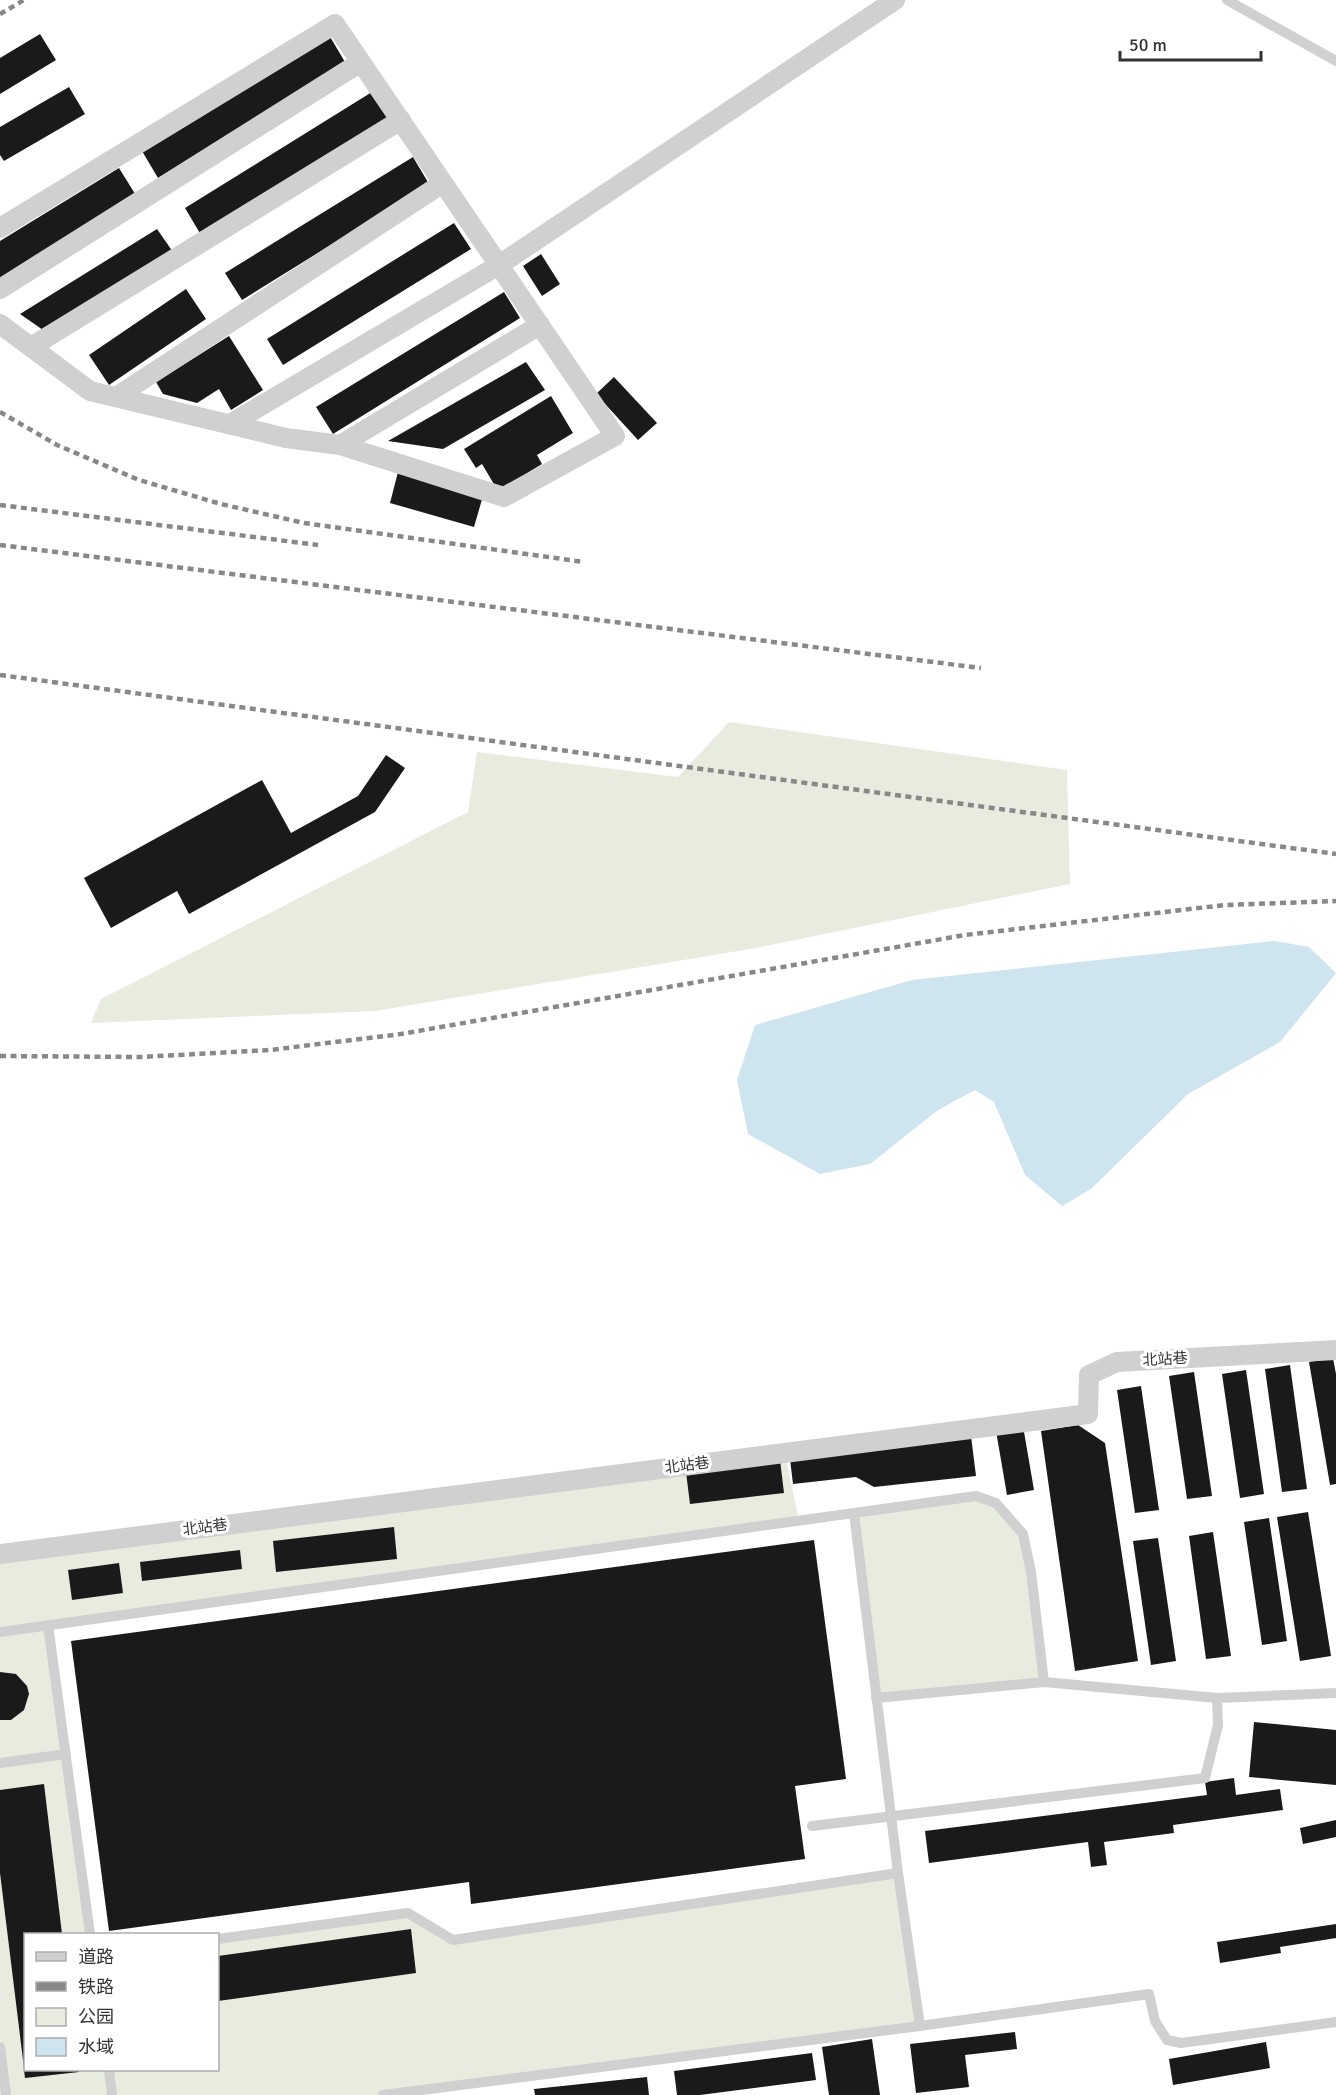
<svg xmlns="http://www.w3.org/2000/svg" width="1336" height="2095" viewBox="0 0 1336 2095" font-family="Signika,'Noto Sans SC',sans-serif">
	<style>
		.green { fill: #e7ecdf }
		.water { fill: #cee4ef }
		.building { fill: #1a1a1a }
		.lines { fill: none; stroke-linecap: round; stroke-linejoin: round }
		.service { stroke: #d0d0d0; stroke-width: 10 }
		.minor { stroke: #d0d0d0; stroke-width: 20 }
		.rail { stroke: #888; stroke-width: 4.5; stroke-dasharray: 6 4.5; stroke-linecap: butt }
		.labels { text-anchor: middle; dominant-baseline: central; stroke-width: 6; stroke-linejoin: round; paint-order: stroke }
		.street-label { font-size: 15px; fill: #333; stroke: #fff }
	</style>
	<rect width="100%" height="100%" fill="#fff"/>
	<path class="green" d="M729,722L1067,770L1070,884L756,948L375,1011L91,1023L101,999L468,812L477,752L678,777Z
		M785,1453L799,1521L49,1625L90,1934H26V2070H218V1939L408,1913L453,1940L898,1873L920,2026L419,2095H0V1554Z
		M972,1497L996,1503L1023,1534L1044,1682L876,1698L854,1513Z"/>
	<path class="water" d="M1275,941L1309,947L1336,973L1280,1042L1188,1094L1091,1189L1062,1206L1025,1175L994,1102L975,1090L938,1110L870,1164L820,1174L748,1134L737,1080L755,1025L912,980Z"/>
	<path class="building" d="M40,34L56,60L0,94V58Z
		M329,35L345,62L158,178L142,151Z
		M69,87L85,114L4,161L0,155V127Z
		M372,92L389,119L201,235L185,208Z
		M413,157L429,184L242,300L225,273Z
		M119,168L137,197L0,279V241Z
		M454,223L471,249L283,365L267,339Z
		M157,229L173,252L43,330L20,314Z
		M541,254L560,284L542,296L523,266Z
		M186,289L206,319L109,385L89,355Z
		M504,292L520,318L333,434L316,407Z
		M229,336L263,390L231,410L219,389L197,403L163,394L156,382Z
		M526,362L545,390L443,449L388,441Z
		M614,377L657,423L638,440L596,394Z
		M551,396L573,433L537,455L542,464L498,491L482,464L476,468L464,449Z
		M398,472L483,496L474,527L390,503Z
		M386,755L405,768L375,812L189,914L177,891L111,928L84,878L262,780L291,833L358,796Z
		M1333,1358L1336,1374V1484L1330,1485L1309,1362Z
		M1290,1365L1307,1489L1282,1492L1265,1369Z
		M1246,1370L1264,1494L1240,1498L1222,1374Z
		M1194,1372L1212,1496L1187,1499L1169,1376Z
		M1141,1386L1159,1510L1135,1513L1117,1390Z
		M1078,1425L1105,1443L1138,1661L1075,1671L1041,1431Z
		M1023,1426L1034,1490L1007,1495L996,1431Z
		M971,1436L976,1476L874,1487L856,1477L793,1484L790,1459Z
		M780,1460L784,1493L690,1504L686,1472Z
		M1308,1512L1331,1656L1300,1661L1277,1517Z
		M1269,1518L1287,1641L1262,1645L1244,1522Z
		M394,1527L397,1559L276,1572L273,1541Z
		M1213,1532L1231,1656L1206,1659L1189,1536Z
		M1158,1538L1176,1661L1151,1665L1133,1541Z
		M814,1540L846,1779L795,1786L805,1859L471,1904L469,1882L109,1931L71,1641Z
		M240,1550L242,1569L142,1581L140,1562Z
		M119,1563L123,1593L72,1600L68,1570Z
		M0,1672L16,1674L27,1686L29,1694L24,1710L11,1720H0Z
		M1254,1722L1336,1730V1785L1249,1777Z
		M1234,1778L1236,1795L1280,1789L1283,1810L1173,1825L1174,1833L1104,1842L1107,1865L1091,1867L1088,1842L929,1863L925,1831L1207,1795L1205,1782Z
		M44,1784L62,1934H26L24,2068L0,1873V1790Z
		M1336,1820V1837L1303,1844L1300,1828Z
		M1336,1924V1938L1280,1947L1281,1953L1220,1963L1217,1942Z
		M411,1929L416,1973L218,2001V1956Z
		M1015,2032L1017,2049L965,2055L969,2087L916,2093L910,2044Z
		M872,2039L880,2095H829L822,2047Z
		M1266,2042L1270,2068L1173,2085L1169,2059Z
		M812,2053L816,2080L700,2095H677L674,2071Z
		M24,2070H79V2072L25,2078Z
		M647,2077L649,2095H535L534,2089Z"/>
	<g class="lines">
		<path class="service" d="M1227,0L1336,61
			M48,1625L90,1934
			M0,1632L976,1496L996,1503L1023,1534L1031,1572L1044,1682L1217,1698L1336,1693
			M876,1698L1044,1682
			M0,1763L66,1754
			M812,1826L1205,1778L1218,1725L1217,1698
			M898,1873L920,2026
			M218,1939L408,1913L453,1940L898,1873L854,1513
			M0,2047L6,2095
			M109,2070L112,2095
			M383,2095L920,2026L1149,1994L1155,2021L1167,2040L1181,2043L1336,2022"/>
		<path class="minor" d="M0,228L335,24L615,436L504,497L340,445L286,438L90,391L0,324
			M0,289L361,62
			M31,347L401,120
			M116,397L443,183
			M230,424L499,265L895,0
			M340,445L540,325
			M0,1554L1088,1414L1089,1375L1117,1362L1336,1350"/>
		<path class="rail" d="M0,14L24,0
			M0,412L57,445L139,480L221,504L304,523L584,562
			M0,505L318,545
			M0,545L981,668
			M0,675L1336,854
			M0,1056L141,1057L270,1050L401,1034L965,935L1225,905L1336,901"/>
	</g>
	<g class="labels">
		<g class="street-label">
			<text transform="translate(1165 1359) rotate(-3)">北站巷</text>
			<text transform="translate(687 1465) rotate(-7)">北站巷</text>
			<text transform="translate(205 1527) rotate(-7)">北站巷</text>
		</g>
	</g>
	<rect x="24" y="1933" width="195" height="138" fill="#ffffff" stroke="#adadad" stroke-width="1.5"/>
	<rect x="36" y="1952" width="30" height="9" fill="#d0d0d0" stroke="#adadad" stroke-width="1.5"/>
	<text x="78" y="1963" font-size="18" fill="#333333">道路</text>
	<rect x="36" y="1982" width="30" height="9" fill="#888888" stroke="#adadad" stroke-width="1.5"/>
	<text x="78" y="1993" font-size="18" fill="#333333">铁路</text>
	<rect x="36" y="2008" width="30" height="18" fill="#e7ecdf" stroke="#adadad" stroke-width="1.5"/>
	<text x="78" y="2023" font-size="18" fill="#333333">公园</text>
	<rect x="36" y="2038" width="30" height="18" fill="#cee4ef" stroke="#adadad" stroke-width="1.5"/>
	<text x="78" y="2053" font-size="18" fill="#333333">水域</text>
	<path d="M1120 51v9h141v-9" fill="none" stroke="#333333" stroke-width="3"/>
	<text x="1129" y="51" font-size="18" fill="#333333" stroke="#ffffff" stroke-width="4.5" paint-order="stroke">50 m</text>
</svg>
